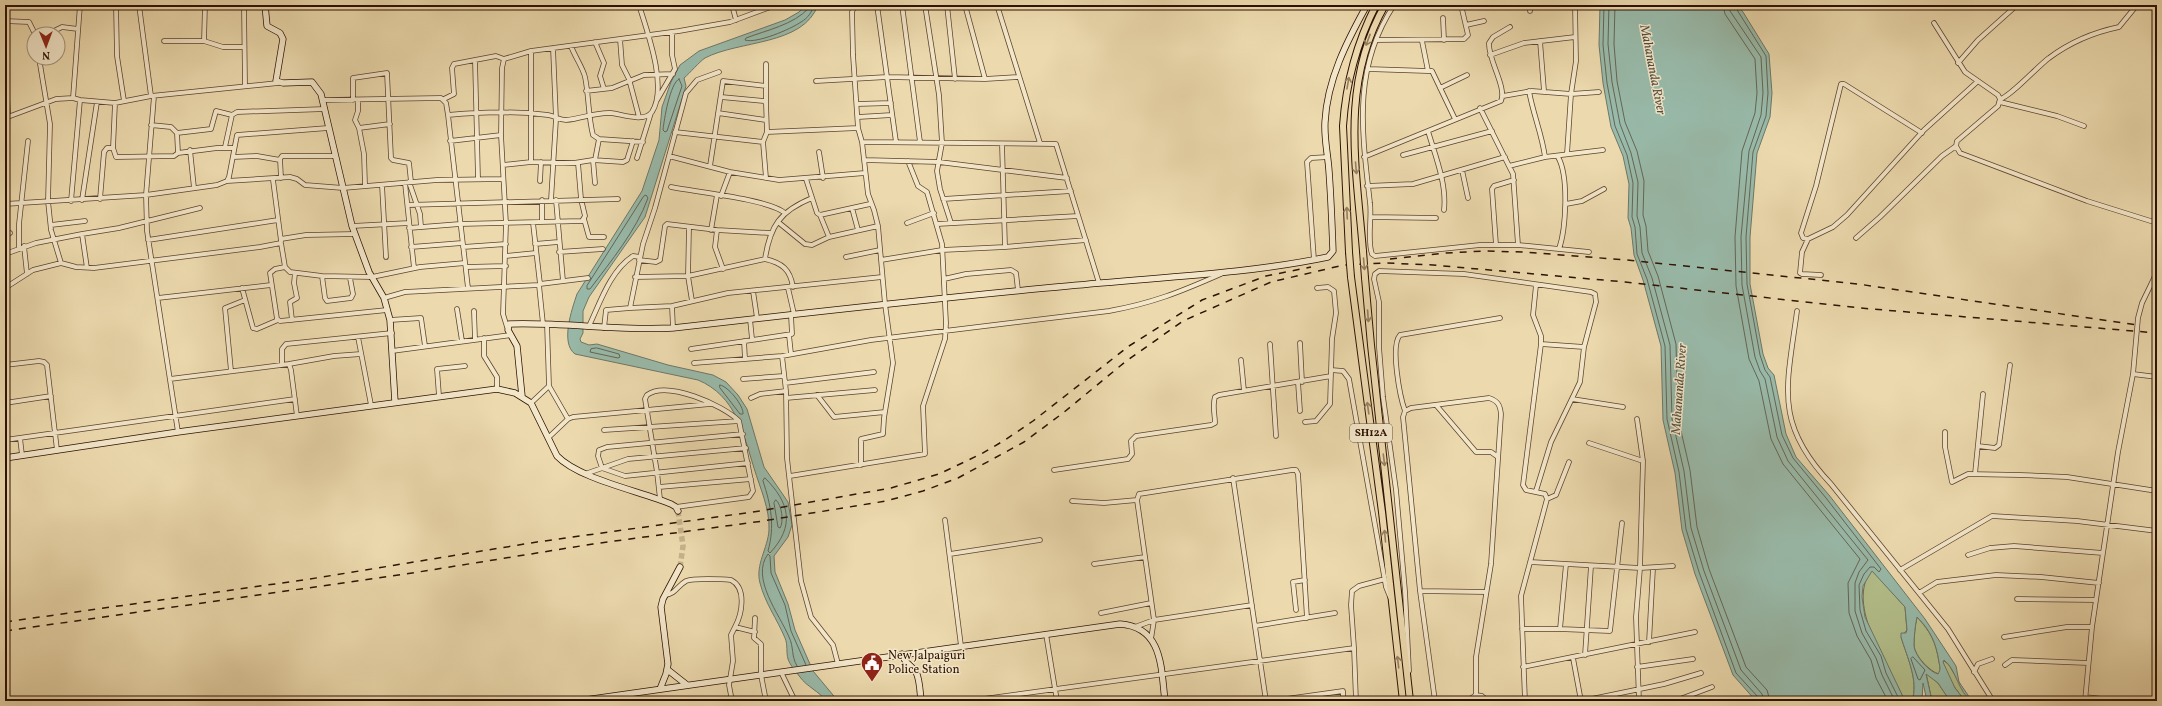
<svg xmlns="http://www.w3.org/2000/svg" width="2162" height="706" viewBox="0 0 2162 706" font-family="Vollkorn,serif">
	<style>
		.green { fill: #b4c08c; stroke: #706847 }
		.water { fill: #99bbab; stroke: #6e7767; fill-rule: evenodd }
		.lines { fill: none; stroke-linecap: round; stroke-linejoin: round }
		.shore { stroke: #636656; stroke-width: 1 }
		.secondary-tunnel { stroke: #c6b28c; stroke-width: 5.5; stroke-dasharray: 5.5 3; stroke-linecap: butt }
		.street-casing { stroke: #5d422d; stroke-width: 5.5 }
		.secondary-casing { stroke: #2d1002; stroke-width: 7 }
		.primary-casing { stroke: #2d1002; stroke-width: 8 }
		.street { stroke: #f3e7ca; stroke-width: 4 }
		.secondary { stroke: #f3e7ca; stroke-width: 5.5 }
		.primary { stroke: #ecdaae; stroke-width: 6 }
		.rail { stroke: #2d1002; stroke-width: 1.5; stroke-dasharray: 7 7; stroke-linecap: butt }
		.primary-bridge-casing { stroke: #2d1002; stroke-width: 8; stroke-linecap: butt }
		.primary-bridge { stroke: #ecdaae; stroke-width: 6 }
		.oneway { stroke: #967f61 }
		.labels { text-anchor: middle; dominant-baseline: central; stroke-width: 3; stroke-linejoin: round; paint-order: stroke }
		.shield { fill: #f3e7ca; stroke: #68503e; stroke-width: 1 }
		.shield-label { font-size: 11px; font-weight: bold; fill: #2d1002 }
		.poi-label { font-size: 12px; fill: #2d1002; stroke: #f3e7ca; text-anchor: start }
		.water-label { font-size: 13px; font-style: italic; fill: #534c3d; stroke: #f3e7ca }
	</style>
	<rect width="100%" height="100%" fill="#ecdaae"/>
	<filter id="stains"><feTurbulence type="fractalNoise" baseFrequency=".005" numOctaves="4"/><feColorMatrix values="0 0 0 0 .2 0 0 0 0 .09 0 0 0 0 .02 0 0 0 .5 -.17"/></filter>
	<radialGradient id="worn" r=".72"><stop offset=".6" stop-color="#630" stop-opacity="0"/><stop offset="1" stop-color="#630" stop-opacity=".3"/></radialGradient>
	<path class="green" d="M1872,570L1905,607L1907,630L1901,637C1907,657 1919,681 1912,701H1905C1890,668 1844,604 1872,570Z
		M1917,617C1930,631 1936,642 1939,662C1940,667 1941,669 1939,674C1930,672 1915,656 1914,646C1914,637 1915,626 1917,617Z
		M1943,660L1949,665L1970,701H1965C1957,690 1943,675 1943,660Z
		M1926,673L1938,683L1950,701H1932Z"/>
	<path class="water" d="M806,5H818C803,46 739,40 705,58C699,62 690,73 684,78L686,86L645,217L589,297L583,311V333L580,339L581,342L589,345L597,344L668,365L713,375L726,382L738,395L747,409L764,467L788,502L792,525L788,537L774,556L775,572L788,604L795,630L813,671L838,701H826C819,691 807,687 800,677C796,672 790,665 788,659C786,652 788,645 785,638C777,619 765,603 760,583C755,565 768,548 769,530C770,509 760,488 754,468C743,433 736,396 698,380L575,354C560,343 572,309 577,294L642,191L659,140L662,107L671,82L680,65L699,51L785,20L799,12Z
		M1600,5H1737L1743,12L1769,54L1772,93L1770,117L1757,153L1750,237V284L1763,354L1768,368L1774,375L1786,434L1796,457L1829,495L1925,619L1956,666L1959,682L1972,701C1958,693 1957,670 1944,660L1943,662L1955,688L1965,701H1950L1938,683L1926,674L1932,701H1927L1923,683L1922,701H1912C1919,681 1907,657 1901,637V633H1906L1907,630L1905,607L1872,571L1863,586L1862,597L1865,617L1905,701H1756L1733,675L1695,574L1682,530L1675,473L1663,420L1661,346L1643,280L1634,255L1631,228L1628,218L1629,184L1623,156L1611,127L1603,83L1599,45ZM1917,617C1931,631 1936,643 1939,662C1940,667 1941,669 1938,674C1929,672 1915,656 1914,646C1914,637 1915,626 1917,617Z"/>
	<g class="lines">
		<path class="shore" d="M809,5V8C793,25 767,30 746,38L745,40C756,44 791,29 801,22C808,18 812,12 814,5
			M1604,5L1603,45L1607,83L1615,126L1627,155L1633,183L1632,217L1635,227L1637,254L1647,279L1665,346L1667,419L1679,472L1686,529L1699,572L1736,673L1758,697L1759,701
			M1609,5L1608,44L1612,82L1620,124L1631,153L1638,182L1637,216L1640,227L1642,253L1652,278L1670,345L1672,419L1684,471L1691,528L1704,571L1741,670L1762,694L1764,701
			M1615,5L1614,44L1617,81L1625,122L1637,151L1644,181L1643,215L1646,226L1648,251L1658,276L1676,344L1678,418L1690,470L1697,527L1709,569L1746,667L1767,690L1770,701
			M1723,5L1725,14L1755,59L1757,93L1755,113L1742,151L1735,237L1736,286L1749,359L1759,381L1771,439L1783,464L1860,559L1848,583L1849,613L1857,636L1871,660L1876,678L1888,701
			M1729,5L1730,11L1761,57L1763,93L1761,115L1749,151L1741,237L1742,285L1755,357L1760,371L1765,379L1777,437L1788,461L1868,560L1859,572L1855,583V611L1862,633L1876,658L1882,675L1895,701
			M1734,5L1766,56L1768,93L1766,116L1753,152L1746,237L1747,284L1760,355L1765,370L1770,377L1782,435L1793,458L1826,498L1881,569L1879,572L1874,567H1870L1864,574L1859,585L1860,610L1866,631L1881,656L1886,673L1900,701
			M679,79L682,86L667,131L665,132L663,130C664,120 670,83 679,79Z
			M644,196L646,195L648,198C636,231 611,261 590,289H587V286Z
			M597,348L619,354L620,357L618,358L590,352L591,349Z
			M720,385C728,386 744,406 743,414H740L720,388Z
			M765,478C790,503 795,526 770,553L768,551C775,526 771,505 763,481Z
			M776,500C782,505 784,522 780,528L778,527L774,503Z
			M1913,657L1925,670L1920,680L1918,679L1911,659Z
			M797,666C791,656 794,647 789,637C780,615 750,578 768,554L770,556L771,573L785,605L791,631L806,665"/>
		<path class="secondary-tunnel" d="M678,511L683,546L680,567"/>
		<g class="street-casing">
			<path id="street" d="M116,5L117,56L124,101
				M139,5L151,96
				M244,5L245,86
				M732,5L736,20
				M855,5L852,12L853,55L858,128L862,142L868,194L874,210L878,226L885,304L893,363L884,418L883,434L861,439V465
				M877,5L896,142
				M902,5L920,142
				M925,5L939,95L942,143L937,171L940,189L951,223
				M947,5L955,79
				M965,5L985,79
				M997,5L1040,143
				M1394,5C1352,69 1362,132 1370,203C1372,217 1367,241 1372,254L1375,256L1480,245H1518L1589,252
				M1530,5V11
				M1443,18L1444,40
				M5,21L29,22L35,34
				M1934,23L1965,72L1998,95L2000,99L1998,106L1957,141L1956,146L1960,153L2087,201L2157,223
				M1466,25L1484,21
				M35,32H52L62,27L78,29
				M620,39L622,65L629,79L639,117
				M1377,40L1464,39L1468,35L1461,5
				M164,41H204L223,47H244
				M204,41L205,5
				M1422,41L1428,71H1432L1455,119
				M1540,41L1544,91
				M595,42L604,63L600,76L604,89
				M5,46L8,117
				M571,46C575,57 583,68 585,77C589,96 588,116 593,135L599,139L643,142
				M531,51V162
				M1490,55L1524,43L1575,37
				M475,60L478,179
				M1958,63L1978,40L2017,5
				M1368,69L1428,71
				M816,81L887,77L985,79L1018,77
				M1440,88L1467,75
				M586,91L612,88L644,75L673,74
				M1529,91C1533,114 1542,134 1545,157
				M154,96L146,195L147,231L178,432
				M1503,96L1532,91L1571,94L1599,92
				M721,97L764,101L766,103L767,132L763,142L766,178
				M73,98L80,5
				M444,99L454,94L452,68L454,64L496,56L504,59
				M2000,99C2009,98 2039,65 2049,58C2069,43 2095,32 2119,27L2137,5
				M323,100L441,98L446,103L448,115C480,112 516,111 548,115C555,116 559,120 566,120C581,119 595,112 611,113C621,114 644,123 652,112C668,87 647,31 639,5
				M353,100V78L387,73L391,158L393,160L409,163L411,182
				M358,100V111L355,120L359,128
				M657,100L675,69L672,55V32
				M2000,102L2057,116L2084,126
				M115,103L113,148L116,157L174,156L178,153L177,133L211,129L216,111L232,115
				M766,103V64
				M857,104L891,103
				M1480,108L1513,174L1518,245
				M718,113L766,120
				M448,115L468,288
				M858,117L892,115
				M5,118L56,99L73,98L80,100L115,103L151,96L278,83
				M151,125L171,127L177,133
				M1428,131C1435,155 1447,184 1444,210
				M675,132L763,142
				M767,132L858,128
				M1922,133L1844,84H1841L1816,186L1801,233L1803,238L1808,239L1833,227L1847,215L1924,130L1977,82
				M450,141L501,135
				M862,142L1056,144L1099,283
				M1002,144L1005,247
				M225,147L232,115L237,112L325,109
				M190,150L194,188
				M819,152L823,178
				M178,153L217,148H234
				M1567,154L1571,94L1576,61L1575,5
				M1403,155L1492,131
				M669,156L730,172L779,180L865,173
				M233,157L257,156L280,160
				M1364,157L1501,101C1507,87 1488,60 1489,43L1493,37L1510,27
				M1558,157C1569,176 1566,229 1559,249
				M637,158L651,113
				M593,160L595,183
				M595,160L599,139
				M864,160L939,162L1067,178
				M503,165L531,162L574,163L593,160L623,162L627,160L633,141
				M710,166L723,81L766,86
				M1509,166L1545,157L1603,150
				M1462,170L1468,198
				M281,178L280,159L282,156H335
				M806,179L817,213L820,215L870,204
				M273,180L281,241
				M227,181L290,177L297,179L305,185L343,188L437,180L503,179
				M540,181L541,162
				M409,182L420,214L421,227
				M405,183L414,268
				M365,185L364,154L359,128L390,124
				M382,185L386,257
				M1367,186L1413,184L1505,157
				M671,187C696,192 768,199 785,213
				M721,196L730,172
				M100,199L104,152L107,148H113
				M943,199L1071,191
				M82,200L97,102
				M542,200V222
				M551,200L556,119L553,48
				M556,200L563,281
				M71,201L80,100
				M5,204L146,195L217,185L227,181L229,177L237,135L328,128
				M1566,204L1582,201L1604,189
				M408,205L618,199
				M852,208L858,230
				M820,215L829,237
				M1371,217L1436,218
				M584,219L589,237H604
				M778,222L805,244L812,245L829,237L878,226
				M907,223L934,213
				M937,224L1078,216
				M51,225L85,221
				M352,226L409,223
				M689,227L688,276L692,301
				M409,228L460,224L582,221L585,216L581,199L578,163
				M711,230L717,195
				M717,230L715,247L723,269
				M5,233H10
				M82,234L119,228L200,208
				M1856,238L1880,217L1942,156L1956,146
				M281,239L306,235L355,234
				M1808,239L1802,252L1800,273L1802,274L1821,275
				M148,240L278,220
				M535,244L558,242
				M1496,245L1492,189L1494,186L1514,180
				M24,246L27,274
				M19,247V224L28,141
				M411,247L462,243
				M463,247L506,244
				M559,252L603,249
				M5,254L36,243L82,234L87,268
				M506,256L536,253
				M846,257L880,250
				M765,259C770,226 780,211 812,198
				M639,260L656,262L660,260L665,226L667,224L717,230L770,233
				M881,260L942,250L1005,247L1086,240
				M1314,260L1307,162L1311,158L1328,157
				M61,263L76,267L94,268L260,247L281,243L285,267L290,272L322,276L372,277L420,267L465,263
				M285,267L275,269L270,273L277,319L280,321L387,310
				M466,267L506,266
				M322,276L325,298L327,301L351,298L353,294L350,278
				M635,277L688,276L765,259C782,263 790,269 793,287
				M944,279L966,274L1011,270L1016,273L1018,290
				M540,284L588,278
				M539,285L543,324
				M1536,285L1533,315L1541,336V344
				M5,288L33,270L61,263L51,230L48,201L50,124L39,58
				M242,288L253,328L257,329L278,320
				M788,288L794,314
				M753,291L757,318
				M158,298L271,285
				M384,298L405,292L539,285L540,284L533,223
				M672,306L673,328
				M630,308L672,306L728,293L882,277
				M457,309L462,341
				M474,311L475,339
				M1797,311C1787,387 1773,423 1831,484L1948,629L1993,701
				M750,319L752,339
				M292,320L290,302L297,298L294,283L295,273
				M390,320L421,318L425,346
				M589,326C600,303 610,271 633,256L640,257
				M507,327L503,314L506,224L501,135L502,68L504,59L531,51L679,31L730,22L776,5
				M604,328L606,310L630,308L643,244L655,208L686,93L697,80L719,72
				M789,335L791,354
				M358,337L371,405
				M484,338V356L497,377V389
				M744,341L745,359
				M1300,343L1302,382
				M1270,344L1276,436
				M691,349L792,334L791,315
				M392,351L511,335
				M782,356L786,391L787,458L801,581L811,617L833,645L838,664
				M1241,360L1244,391
				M694,363L782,356L871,340L1109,311C1153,303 1180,292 1221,274
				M282,364V349L286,344L392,333
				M289,364L334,356L361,354
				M5,365L39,361L44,362L47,365L57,450
				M1331,370L1343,371L1349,379L1386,587L1390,597
				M231,371L225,308L245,300
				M2133,374L2157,377
				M170,379L289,364L291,370L297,416
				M743,379L784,376
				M1298,382L1300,411
				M785,383L874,372
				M549,386L568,419
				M817,395L834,417L885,412
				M439,396L437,369L465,366
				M751,398L760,394L786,391
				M786,398L875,390
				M1572,399L1623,407
				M5,403L51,396
				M531,403L549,386L547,324
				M1436,405L1476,452H1491L1498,457
				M1405,411C1400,397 1390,346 1400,335L1500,318
				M1637,419L1643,461L1640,568L1636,617L1639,701
				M1305,422L1316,421L1330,404L1332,339L1336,313L1334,291L1328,287L1317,288
				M604,430L739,421
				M1945,432V447L1952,482L1968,474L2020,475L2067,477L2157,491
				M743,434L607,447L599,450L598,456L602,468L625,476L748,463
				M20,438L22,455
				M548,438L568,419L573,417L710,404
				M5,440L295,399
				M1589,443L1643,461
				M1978,446L1995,448L1999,445L2010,365
				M1054,470L1128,459L1132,454L1131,441L1136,436L1211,425L1215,423C1215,415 1212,405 1215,397L1219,395L1331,376
				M585,474L628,459L746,448
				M1975,474L1983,394
				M790,476L925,454L923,406L945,339L946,323L942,244L927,192L918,186L908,161
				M1233,478L1266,701
				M659,487L751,479
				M660,499L657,472L645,399L647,395C667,380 723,405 739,421L753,491L749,497L676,507
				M1547,499L1556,495L1569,462
				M1072,501L1104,503L1137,500
				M945,520L961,646
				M950,554L1040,540
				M1968,555L1990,548L2014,546L2103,553
				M1530,562L1640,568L1673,566
				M1094,564L1145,557
				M1566,564L1560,629L1610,631L1622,523
				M1900,570L1992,516L2077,521L2157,531
				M1420,591L1486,592
				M1919,593L1937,582L1996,575L2041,577L2099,583
				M665,595C676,594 677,586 686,581C693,578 723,579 731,580C747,588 742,614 735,627
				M2017,599L2096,600
				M1296,610L1293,582L1305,580
				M1101,613L1151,603
				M755,618L754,638L761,644V675L766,701
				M1255,626L1335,613
				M1135,627L1154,620L1252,605
				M1522,629H1560
				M1046,634L1057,701
				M2004,637L2067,627H2092
				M1151,639L1154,620L1137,500L1139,494L1292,470H1296L1298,474L1307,618
				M1649,642L1653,568
				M1354,648L1351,605L1352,591L1359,586L1385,579
				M1585,655L1591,566
				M1573,658L1581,701
				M2005,665L2012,660L2088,663
				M1523,667L1695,632
				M1637,667L1693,659
				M1409,671L1405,591L1396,490L1383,397L1379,347V302L1374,279L1375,274L1379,271L1464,274L1591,292L1595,294L1596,302L1584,347L1580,382L1551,442L1536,491
				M781,672L795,701
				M1974,672L1978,664L1992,659
				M2085,697L2121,701
				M732,701L729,685L733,661L731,635L735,627L755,632
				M969,701L1354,648L1356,701
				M1272,701L1343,691V701
				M1435,701L1420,591L1403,417L1405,411L1411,408L1489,398C1498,401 1500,405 1501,414L1491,564L1476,657V695
				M1467,701L1476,695L1482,696L1488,701
				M1525,701L1521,596L1547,499L1545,494L1526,490L1523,485L1541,344L1584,347
				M1582,701L1664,684L1701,673
				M1666,701L1680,699L1712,687
				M2085,701L2092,627L2118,452L2133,374L2138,318L2142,303L2157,272"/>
		</g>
		<g class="secondary-casing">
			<path id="secondary" d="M265,5L267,26L280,33L283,39L276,81L283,83L312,82L321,94L352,226L369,272L384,298L390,320L395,402
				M522,396L517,346L508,330L509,324C564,322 618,331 673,328C804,313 936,298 1068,286C1156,277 1241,275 1328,257L1333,251C1332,224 1331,198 1329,171C1328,155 1324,139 1325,122C1327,80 1347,41 1367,5
				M5,458L178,432L497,389L515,393L531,403L557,456C579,479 640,491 671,504L676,507L678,511
				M902,654C904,663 911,665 916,672C920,680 920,692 921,701
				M668,670L687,685
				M660,689L666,674L668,664L661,607L663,599L680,567
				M578,701L1120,624C1163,627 1161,668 1165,701"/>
		</g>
		<g class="primary-casing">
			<path id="primary" d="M1363,251C1356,165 1340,84 1385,5
				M1349,252L1343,126C1346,82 1356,44 1376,5
				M1351,277L1382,512L1403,701
				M1365,278L1371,345L1410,701"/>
		</g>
		<use href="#street" class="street"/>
		<use href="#secondary" class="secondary"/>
		<use href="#primary" class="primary"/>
		<path class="rail" d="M1390,259L1446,253L1483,251L1523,252L1627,260L1858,284L2137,325
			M5,622L310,579L537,542L760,511L891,488L939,474L981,454L1005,440L1033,421L1129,346L1202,300L1266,276L1311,267
			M5,631L406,574L593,544L763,521L886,501L923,491L958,478L1024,442L1063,413L1125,362L1183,321L1271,282L1344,265L1386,263L1433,265L1625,282L1860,308L2157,333"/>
		<g class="primary-bridge-casing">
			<path id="primary-bridge" d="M1363,251L1365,278
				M1349,252L1351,277"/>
		</g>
		<use href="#primary-bridge" class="primary-bridge"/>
	</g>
	<defs><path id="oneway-shaft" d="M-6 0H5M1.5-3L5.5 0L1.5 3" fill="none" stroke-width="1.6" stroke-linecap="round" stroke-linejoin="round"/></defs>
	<g class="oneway">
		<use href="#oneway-shaft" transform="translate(1368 40) rotate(110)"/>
		<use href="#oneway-shaft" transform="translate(1348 83) rotate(-80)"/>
		<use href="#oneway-shaft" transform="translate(1356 168) rotate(85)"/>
		<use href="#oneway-shaft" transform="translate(1347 213) rotate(-93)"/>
		<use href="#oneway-shaft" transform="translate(1364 264) rotate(85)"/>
		<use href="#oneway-shaft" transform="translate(1368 316) rotate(86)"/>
		<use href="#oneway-shaft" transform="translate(1368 408) rotate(-98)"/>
		<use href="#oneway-shaft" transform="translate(1384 460) rotate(83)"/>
		<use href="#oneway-shaft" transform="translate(1385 536) rotate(-95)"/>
		<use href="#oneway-shaft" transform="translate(1398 662) rotate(-97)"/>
	</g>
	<defs>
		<g id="civic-pin" transform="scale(1.15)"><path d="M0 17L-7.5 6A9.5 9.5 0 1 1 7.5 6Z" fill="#8f2418" stroke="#f3e7ca"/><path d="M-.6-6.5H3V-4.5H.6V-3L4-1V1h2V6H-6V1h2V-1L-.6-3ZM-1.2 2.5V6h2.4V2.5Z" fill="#fff"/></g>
	</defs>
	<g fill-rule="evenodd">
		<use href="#civic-pin" x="872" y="663"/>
	</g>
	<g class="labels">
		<rect class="shield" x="1350" y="424" width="42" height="18" rx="3"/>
		<g class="shield-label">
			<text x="1371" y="433">SH12A</text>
		</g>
		<g class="poi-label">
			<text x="888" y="656">New Jalpaiguri<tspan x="888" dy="14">Police Station</tspan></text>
		</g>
		<g class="water-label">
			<text transform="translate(1652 70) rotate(79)">Mahananda River</text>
			<text transform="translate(1680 389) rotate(-86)">Mahananda River</text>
		</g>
	</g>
	<rect width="2162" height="706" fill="none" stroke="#ecdaae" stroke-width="20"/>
	<rect x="6" y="6" width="2150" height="694" fill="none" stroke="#2d1002" stroke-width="2"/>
	<rect x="10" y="10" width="2142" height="686" fill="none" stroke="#2d1002"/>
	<g transform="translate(46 46) rotate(179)"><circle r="19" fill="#f3e7ca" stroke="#a4917a"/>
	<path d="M0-3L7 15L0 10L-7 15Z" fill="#8f2418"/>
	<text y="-6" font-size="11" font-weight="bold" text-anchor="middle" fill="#2d1002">N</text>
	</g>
	<rect width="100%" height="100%" filter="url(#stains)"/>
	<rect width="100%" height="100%" fill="url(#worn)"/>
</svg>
